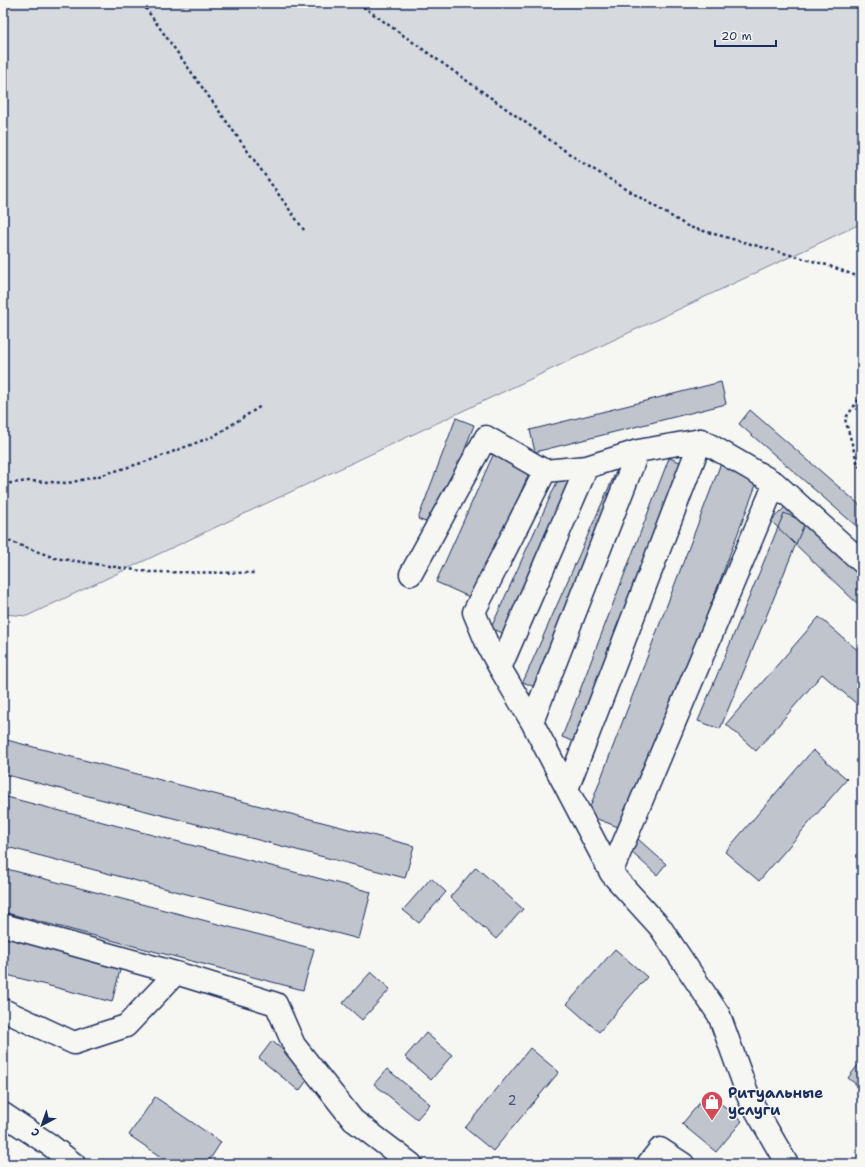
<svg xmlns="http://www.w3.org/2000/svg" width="865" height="1167" viewBox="0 0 865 1167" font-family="'Shantell Sans',sans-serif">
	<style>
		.green { fill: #d6d9dd; stroke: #78849e }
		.building { fill: #c0c4cd; stroke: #1b2f5e }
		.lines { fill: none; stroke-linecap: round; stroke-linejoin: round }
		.minor-casing { stroke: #1b2f5e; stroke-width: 25 }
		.path { stroke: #1b2f5e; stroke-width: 2.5; stroke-dasharray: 3 3; stroke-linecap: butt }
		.minor { stroke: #f6f6f2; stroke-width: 22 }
		.labels { text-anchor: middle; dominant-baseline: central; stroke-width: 3; stroke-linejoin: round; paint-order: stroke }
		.number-label { font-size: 13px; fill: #44547a }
		.poi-label { font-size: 15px; font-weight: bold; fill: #1b2f5e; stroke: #f6f6f2; text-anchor: start }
	</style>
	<rect width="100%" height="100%" fill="#f6f6f2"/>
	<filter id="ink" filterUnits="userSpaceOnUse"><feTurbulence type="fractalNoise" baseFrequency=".025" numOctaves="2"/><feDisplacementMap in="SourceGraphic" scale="8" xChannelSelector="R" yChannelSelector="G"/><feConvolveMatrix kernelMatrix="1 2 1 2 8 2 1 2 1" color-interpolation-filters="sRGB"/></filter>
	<g filter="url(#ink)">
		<path class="green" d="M3,3H862V223L27,616L3,614Z"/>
		<path class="building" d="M721,382L726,404L535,452L530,430Z
			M750,410L862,507V531L739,424Z
			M456,418L474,425L436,526L418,519Z
			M494,453L531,469L474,599L436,582Z
			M669,458L686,464L579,744L562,737Z
			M621,460L635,466L537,688L523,682Z
			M721,463L759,477L626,830L587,815Z
			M561,473L582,482L512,637L491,628Z
			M787,505L862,578V608L771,521Z
			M784,513L805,522L720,729L698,721Z
			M819,617L862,654V701L858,705L822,674L756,751L726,724Z
			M3,739L414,846L405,878L3,774Z
			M813,750L847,779L759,881L725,852Z
			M3,796L371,892L359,939L3,846Z
			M638,839L666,864L657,875L629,850Z
			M476,867L523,909L496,939L450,897Z
			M3,868L314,949L303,990L3,912Z
			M431,878L446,892L419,923L403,910Z
			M3,935L121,966L112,1002L3,974Z
			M615,949L647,977L599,1032L567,1004Z
			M371,972L390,989L362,1020L343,1003Z
			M426,1033L452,1055L431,1080L405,1057Z
			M272,1041L312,1074L299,1091L259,1058Z
			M530,1048L559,1072L493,1151L465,1128Z
			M862,1060V1089L848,1078Z
			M387,1069L430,1104L417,1119L374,1084Z
			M708,1093L742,1121L716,1152L682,1124Z
			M155,1097L221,1142L207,1164H171L129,1135Z
			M27,1160L33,1164H25Z"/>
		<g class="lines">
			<g class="minor-casing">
				<path id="minor" d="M411,574L486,437L545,471
					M500,668L488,646L474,612L545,471L587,467
					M532,722L500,668L587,467L638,451
					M567,789L532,722L638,451L701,440
					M611,873L567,789L701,440L775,483
					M3,925L176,973L276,1004L294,1045L353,1120L411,1164
					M3,1010L74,1043L126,1026L176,973
					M3,1114L50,1145L74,1164
					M648,1164L660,1149L683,1164
					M787,1164L749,1098L719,1015L660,927L611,873L775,483L862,562"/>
			</g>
			<path class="path" d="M142,3L304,230
				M358,3L578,160L689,227L827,265L862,278
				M862,395L845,419L858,465L862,469
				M3,484L29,481L68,483L99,476L151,460L214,436L261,406
				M3,539L55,558L149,572L256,573"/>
			<use href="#minor" class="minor"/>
		</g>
	</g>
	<defs>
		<g id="shop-pin" transform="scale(1.15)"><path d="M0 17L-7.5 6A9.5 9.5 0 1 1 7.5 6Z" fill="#d1495b" stroke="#f6f6f2"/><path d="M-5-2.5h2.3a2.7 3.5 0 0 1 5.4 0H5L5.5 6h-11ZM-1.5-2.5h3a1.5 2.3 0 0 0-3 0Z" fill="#fff"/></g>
	</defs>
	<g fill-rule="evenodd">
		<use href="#shop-pin" x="712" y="1102"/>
	</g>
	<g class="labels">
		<g class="number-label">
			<text x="512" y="1100">2</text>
		</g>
		<g class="poi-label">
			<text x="728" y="1093">Ритуальные<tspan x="728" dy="17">услуги</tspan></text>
		</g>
	</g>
	<rect width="865" height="1167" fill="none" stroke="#f6f6f2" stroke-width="16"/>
	<rect x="8" y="8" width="849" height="1151" fill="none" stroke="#1b2f5e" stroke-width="1.5" filter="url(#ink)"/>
	<g transform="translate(42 1125) rotate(221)" stroke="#f6f6f2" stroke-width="3" paint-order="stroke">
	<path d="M0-3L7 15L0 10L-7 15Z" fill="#1b2f5e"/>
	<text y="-6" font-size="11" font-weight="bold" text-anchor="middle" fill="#1b2f5e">С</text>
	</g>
	<path d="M715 40v6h61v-6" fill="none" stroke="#1b2f5e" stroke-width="2"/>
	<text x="721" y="40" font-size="12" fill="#1b2f5e" stroke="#f6f6f2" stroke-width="3" paint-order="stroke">20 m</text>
</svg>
